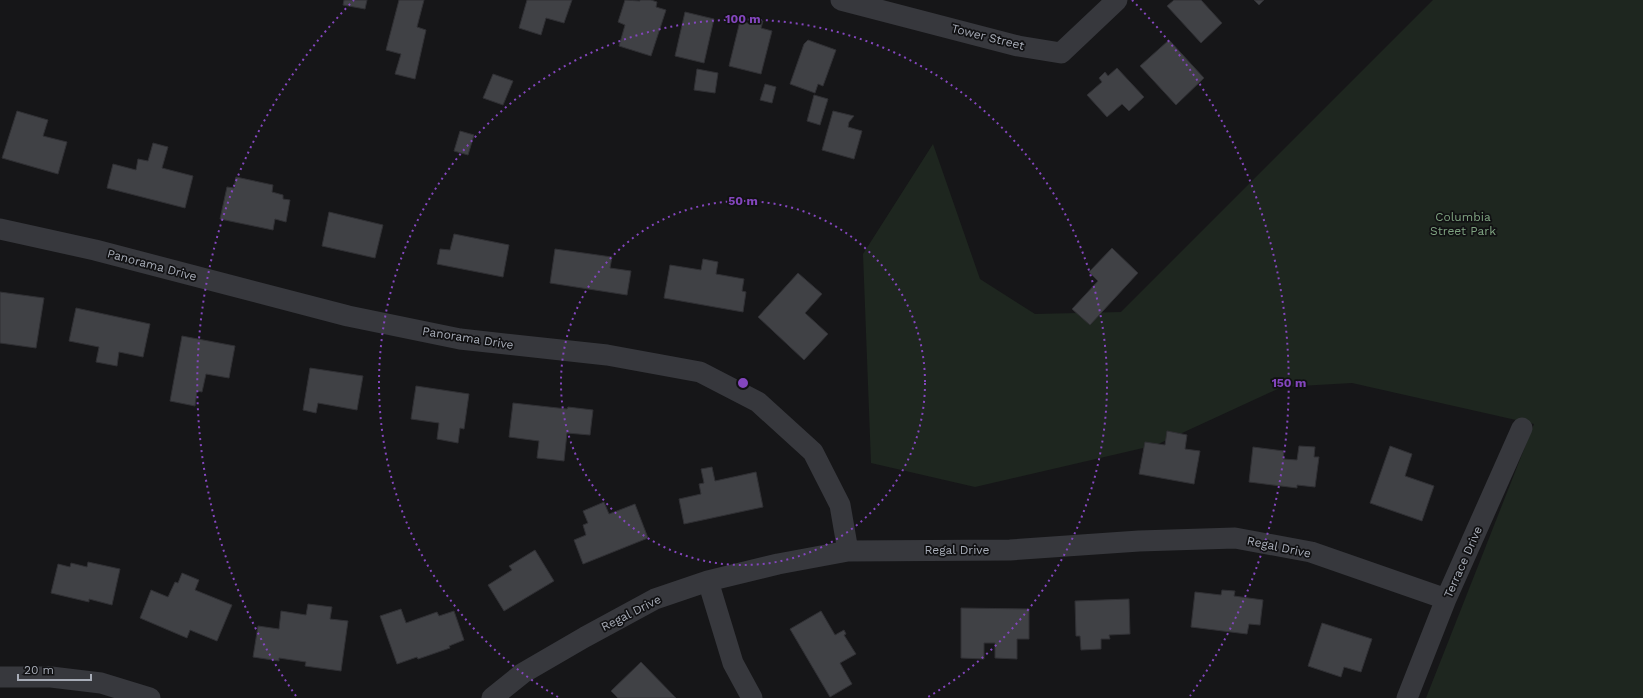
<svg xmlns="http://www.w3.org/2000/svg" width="1643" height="698" viewBox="0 0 1643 698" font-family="'Work Sans',sans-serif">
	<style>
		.green { fill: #1e261f }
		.building { fill: #404145; stroke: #303034 }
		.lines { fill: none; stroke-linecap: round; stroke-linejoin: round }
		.minor { stroke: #37383d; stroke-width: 21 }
		.ring { fill: none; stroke: #8446be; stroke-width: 2; stroke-dasharray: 2 4 }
		.labels { text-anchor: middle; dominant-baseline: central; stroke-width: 3.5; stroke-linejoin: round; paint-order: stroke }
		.street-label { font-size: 12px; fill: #a8adb8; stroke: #111113 }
		.park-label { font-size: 12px; fill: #7fa381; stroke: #111113 }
		.centre { fill: #8446be; stroke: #111113; stroke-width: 2 }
		.ring-label { font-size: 12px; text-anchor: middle; font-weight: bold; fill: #8446be; stroke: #111113; stroke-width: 3.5; stroke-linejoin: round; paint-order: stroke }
	</style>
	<rect width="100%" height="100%" fill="#161618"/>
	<path class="green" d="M1433,0H1643V698H1426L1534,424L1352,383L1282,387L1156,445L975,487L871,463L863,254L933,144L980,279L1035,314L1121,312Z"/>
	<path class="building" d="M344,0H367L365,9L343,5Z
		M399,0H424L417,27L426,30L415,79L395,74L401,54L386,50Z
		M527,0H572L564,23L546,18L541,35L519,28Z
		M625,0L640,1V0H651L657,2L656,7L666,10L651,56L619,46L625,25L618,22Z
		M1174,0H1201L1222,23L1201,43L1167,6Z
		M1254,0H1264L1259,5Z
		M685,12L714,19L704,63L675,56Z
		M753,19L763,21L761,28L772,31L761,74L729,66L740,21L751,24Z
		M808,40L836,50L823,86L818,84L815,93L790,84L804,44Z
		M1169,40L1204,78L1176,105L1140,66Z
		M1117,68L1144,97L1129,111L1122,104L1107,117L1087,95L1102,82L1099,78L1105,72L1108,76Z
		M697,69L718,73L715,93L694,90Z
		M493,74L513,81L503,105L483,98Z
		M765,84L776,87L772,103L760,100Z
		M814,95L828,99L820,125L807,121Z
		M17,111L48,120L43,136L67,142L58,174L2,158Z
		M833,111L854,116L849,122L848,127L862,131L854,159L822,150Z
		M460,131L474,135L468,155L454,151Z
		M153,143L168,147L162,168L193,176L185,208L107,188L113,164L136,170L138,159L148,161Z
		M236,177L273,185L272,192L283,195V199L290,200L286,222L275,219L273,230L220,219L227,187L234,188Z
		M329,212L383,225L375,258L322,246Z
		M454,234L509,245L503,277L437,264L440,249L450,250Z
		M1112,248L1138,273L1090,325L1072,309L1098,281L1089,272Z
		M555,249L612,257L610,268L631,271L627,295L550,283Z
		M703,259L718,262L716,274L744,279L742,291L746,292L743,312L664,298L670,265L701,270Z
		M798,273L822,294L805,313L828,334L804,360L758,317Z
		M0,292L44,298L36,348L0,343Z
		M76,308L150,324L143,357L119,352L117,366L96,362L99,347L69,341Z
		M182,336L235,346L229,378L206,374L202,392L197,391L195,406L170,401Z
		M310,368L363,376L357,410L318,403L316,413L303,410Z
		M416,386L469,394L464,429L460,428L458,443L437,439L439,423L411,419Z
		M513,403L567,409L568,407L593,410L590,435L567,433L564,461L537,458L539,441L509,437Z
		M1167,431L1187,435L1185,449L1200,451L1194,484L1139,474L1145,442L1165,445Z
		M1299,446L1315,447L1314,457H1319L1315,487L1297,485V488L1249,482L1253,447L1284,451L1283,459L1297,460Z
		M1390,446L1412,454L1405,476L1434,486L1422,521L1370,503Z
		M712,467L715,481L756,472L763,507L684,524L679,499L701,494L699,484L704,483L701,469Z
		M604,502L609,514L635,504L648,538L583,564L574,540L586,535L583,525L588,523L583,511Z
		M535,550L554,581L504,611L488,585L512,570L509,566Z
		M88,562L120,569L112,605L89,599V602L51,593L58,564L70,567L71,563L87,567Z
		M182,573L199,580L195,590L232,605L217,641L190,630L187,638L140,618L151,590L168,597L175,582L178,583Z
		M1222,590L1235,591L1234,596L1263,600L1260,625L1249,624L1247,634L1191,627L1195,592L1221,595Z
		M1129,599L1130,634L1109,635L1110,639H1101V649L1081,650L1080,636H1076L1075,601Z
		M308,604L332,607L330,619L348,621L341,671L305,666L306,662L279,658V661L253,657L258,626L279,629L281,611L306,615Z
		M961,608L1029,609V639H1017V659L995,658V643H984V659L961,658Z
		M401,609L406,623L437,612L439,616L454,611L464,640L449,646L450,648L418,659L417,657L397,664L380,616Z
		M821,611L835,635L844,630L846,634L844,635L856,654L840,663L852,684L830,697L790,629Z
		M1322,623L1372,639L1361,672L1344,667L1341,677L1308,666Z
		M641,662L676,698H618L611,691Z"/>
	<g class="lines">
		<path class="minor" d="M841,0L1018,46L1061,53L1117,0
			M0,229L95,250L348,316L460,339L607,355L700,372L758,402L813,452L840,505L848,551
			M708,581L733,663L752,698
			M0,677H51L101,683L150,698
			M492,698L523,673L585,637L655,599L708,581L778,564L848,551L1010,550L1139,541L1235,538L1311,552L1446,599
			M1407,698L1446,599L1522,428"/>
	</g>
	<g class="ring">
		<circle cx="743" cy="383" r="182"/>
		<path d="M558 697A364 364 0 1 1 928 697"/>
		<path d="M296 696A546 546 0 0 1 354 0M1132 0A546 546 0 0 1 1190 696"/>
	</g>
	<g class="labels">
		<g class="street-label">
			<text transform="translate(988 37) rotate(14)">Tower Street</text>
			<text transform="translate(152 265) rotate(15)">Panorama Drive</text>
			<text transform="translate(468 338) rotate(9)">Panorama Drive</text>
			<text transform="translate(1279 547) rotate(12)">Regal Drive</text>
			<text x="957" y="550">Regal Drive</text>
			<text transform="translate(1463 562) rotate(-66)">Terrace Drive</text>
			<text transform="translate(631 613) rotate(-27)">Regal Drive</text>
		</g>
		<g class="park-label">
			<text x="1463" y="217">Columbia<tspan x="1463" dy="14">Street Park</tspan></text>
		</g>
	</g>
	<circle cx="743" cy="383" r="6" class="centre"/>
	<g class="ring-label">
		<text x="743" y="23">100 m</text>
		<text x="743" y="205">50 m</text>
		<text x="1289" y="387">150 m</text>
	</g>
	<path d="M18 674v6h73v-6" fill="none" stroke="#a8adb8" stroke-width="2"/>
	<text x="24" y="674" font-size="12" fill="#a8adb8" stroke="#111113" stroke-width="3" paint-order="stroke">20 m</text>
</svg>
